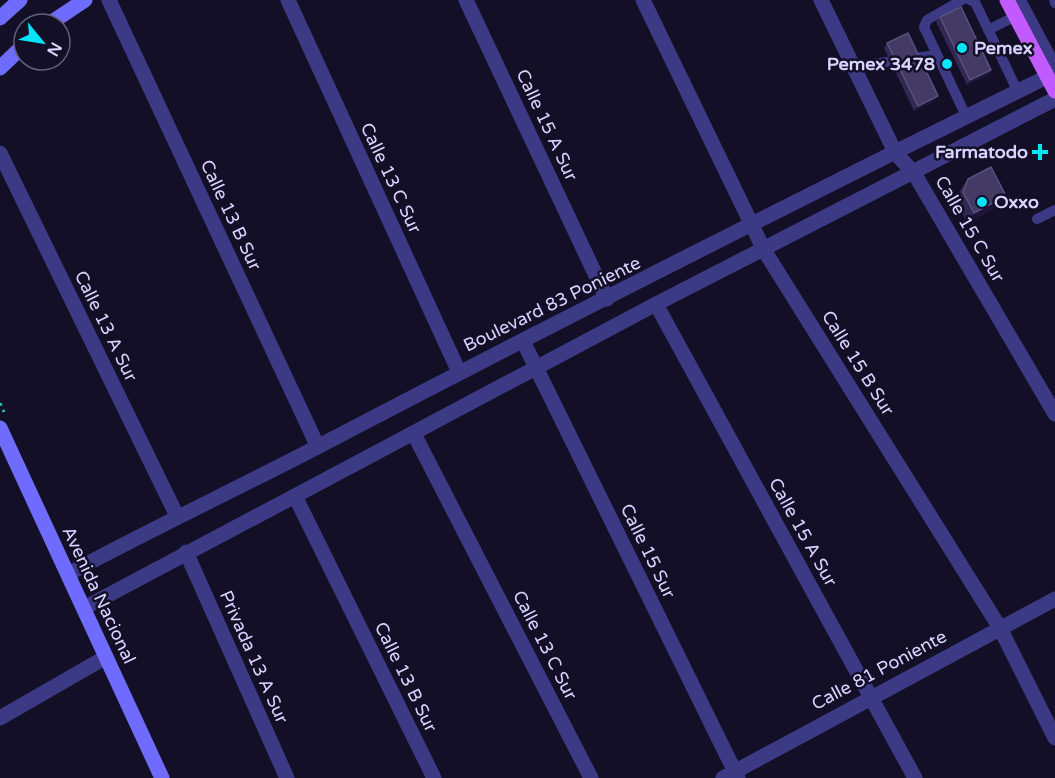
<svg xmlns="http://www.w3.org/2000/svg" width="1055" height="778" viewBox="0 0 1055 778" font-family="'Varela Round',sans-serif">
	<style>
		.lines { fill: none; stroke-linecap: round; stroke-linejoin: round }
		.path { stroke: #2fb8b0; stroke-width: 3; stroke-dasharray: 3 4.5; stroke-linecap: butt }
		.service { stroke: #3d3a85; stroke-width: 10 }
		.minor { stroke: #3d3a85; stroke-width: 15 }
		.tertiary { stroke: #3d3a85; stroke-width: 15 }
		.secondary { stroke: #6f6bff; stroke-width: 15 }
		.primary { stroke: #c25bff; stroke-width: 15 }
		.wall { fill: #312854 }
		.shaded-wall { fill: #1d163a }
		.building { fill: #433a66; stroke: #5a527e; stroke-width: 1.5 }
		.poi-dot { fill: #00e5ff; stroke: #130f26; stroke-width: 2 }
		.labels { text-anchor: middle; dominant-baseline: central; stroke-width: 5; stroke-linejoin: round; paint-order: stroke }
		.poi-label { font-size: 18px; font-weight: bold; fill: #d9d4ff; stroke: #130f26; text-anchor: start }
		.street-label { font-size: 18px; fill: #d9d4ff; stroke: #130f26 }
	</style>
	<rect width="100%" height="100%" fill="#130f26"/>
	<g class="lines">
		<path class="path" d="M0,403L4,412"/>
		<path class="service" d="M962,0L927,20L924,27L967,118
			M970,0L975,2L1018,92
			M1021,0L1055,64
			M1054,0L1055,3
			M988,30L1016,16
			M852,67L936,55
			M1037,219L1055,210"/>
		<path class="minor" d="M109,0L318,447
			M288,0L459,372
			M466,0L607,299
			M643,0L764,250L1000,628L1055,738
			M821,0L896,154L914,173L1055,414
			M0,153L177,516
			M656,304L915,778
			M523,341L738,778
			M414,434L591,778
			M295,496L434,778
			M186,552L287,778
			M0,718L106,657
			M723,778L1055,599"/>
		<path class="tertiary" d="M68,574C151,529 237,489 321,445C564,318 809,194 1055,73
			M84,608L656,304L1055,99"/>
		<path class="secondary" d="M0,18L20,0
			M49,24L85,0
			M0,68L24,45
			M0,428L162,778"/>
		<path class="primary" d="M1007,0L1055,91"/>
	</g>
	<path class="wall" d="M940,17L991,70L988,75L967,85L936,22Z
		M887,43L935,101L914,111L884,48Z
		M968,179L999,206L967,223L956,201L961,189Z"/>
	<path class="shaded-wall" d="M991,70L988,75L967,85L970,80Z
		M938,96L935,101L914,111L918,106Z
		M1006,196L999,206L967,223L974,213Z"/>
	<path class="building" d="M961,7L991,70L970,80L940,17Z
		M908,33L938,96L918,106L887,43Z
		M991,167L1006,196L974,213L963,192L968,179Z"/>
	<g class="poi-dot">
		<circle cx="962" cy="48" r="6"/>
		<circle cx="947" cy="64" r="6"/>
		<path d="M1037 143h6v6h6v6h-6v6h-6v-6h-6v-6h6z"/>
		<circle cx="982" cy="202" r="6"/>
	</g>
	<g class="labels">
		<g class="poi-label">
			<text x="974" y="48">Pemex</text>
			<text x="935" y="64" text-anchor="end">Pemex 3478</text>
			<text x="1028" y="152" text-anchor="end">Farmatodo</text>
			<text x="994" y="202">Oxxo</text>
		</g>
		<g class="street-label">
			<text transform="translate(547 125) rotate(65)">Calle 15 A Sur</text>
			<text transform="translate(391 178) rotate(65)">Calle 13 C Sur</text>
			<text transform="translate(231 215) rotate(65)">Calle 13 B Sur</text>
			<text transform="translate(970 229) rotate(60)">Calle 15 C Sur</text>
			<text transform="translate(552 304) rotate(-26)">Boulevard 83 Poniente</text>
			<text transform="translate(106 326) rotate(64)">Calle 13 A Sur</text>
			<text transform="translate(858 363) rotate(58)">Calle 15 B Sur</text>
			<text transform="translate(803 532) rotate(61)">Calle 15 A Sur</text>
			<text transform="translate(648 551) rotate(64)">Calle 15 Sur</text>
			<text transform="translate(99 595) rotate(65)">Avenida Nacional</text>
			<text transform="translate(545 645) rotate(63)">Calle 13 C Sur</text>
			<text transform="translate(254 657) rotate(66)">Privada 13 A Sur</text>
			<text transform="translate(879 670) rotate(-28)">Calle 81 Poniente</text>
			<text transform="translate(406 677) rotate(64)">Calle 13 B Sur</text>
		</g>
	</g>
	<g transform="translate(42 42) rotate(120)"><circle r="28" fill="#130f26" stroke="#625e7d" stroke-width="1.5"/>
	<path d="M0-4.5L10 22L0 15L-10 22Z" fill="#00e5ff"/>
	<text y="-9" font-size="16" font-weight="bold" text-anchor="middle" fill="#d9d4ff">N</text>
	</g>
</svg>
